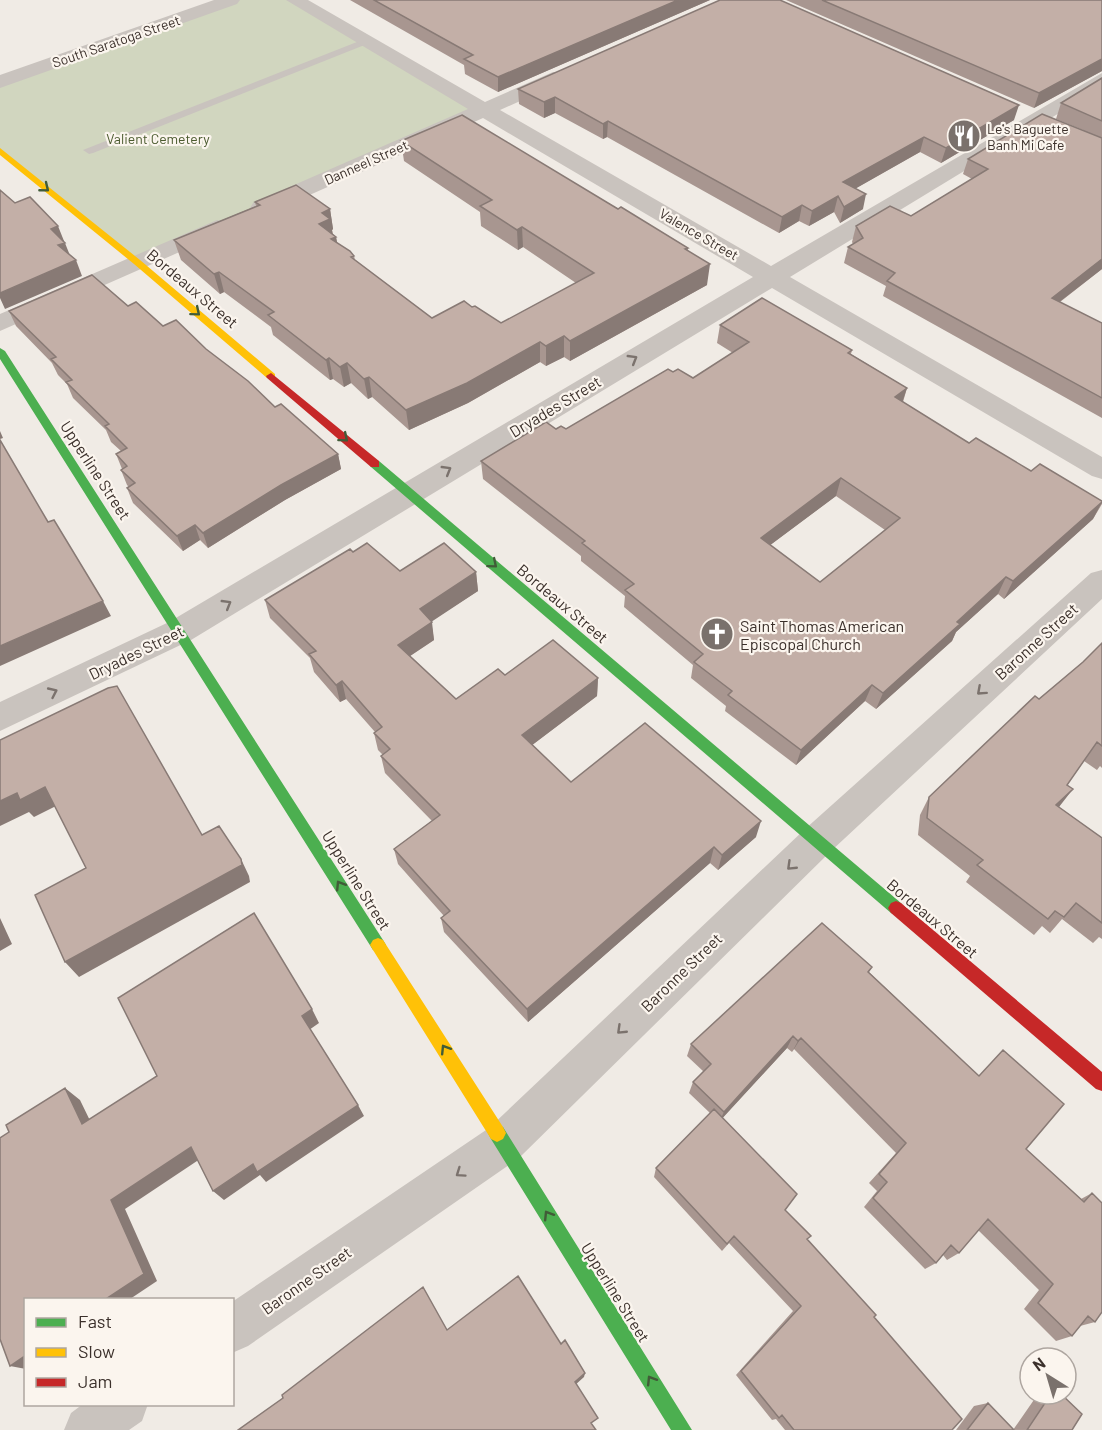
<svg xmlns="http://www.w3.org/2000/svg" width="1102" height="1430" viewBox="0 0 1102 1430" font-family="Barlow,sans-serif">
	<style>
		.green { fill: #d1d6bf }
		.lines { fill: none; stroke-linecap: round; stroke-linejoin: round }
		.lane { fill: #c9c3be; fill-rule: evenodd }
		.street { fill: #c9c3be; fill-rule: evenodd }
		.fast { fill: #4caf50; fill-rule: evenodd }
		.slow { fill: #ffc107; fill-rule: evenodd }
		.jam { fill: #c62828; fill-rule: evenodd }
		.wall { fill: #a89690; fill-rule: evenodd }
		.shaded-wall { fill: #887a75 }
		.building { fill: #c3afa7; stroke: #887a75; stroke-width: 1.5; fill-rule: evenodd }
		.oneway { stroke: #415c38 }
		.oneway2 { stroke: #7b726d }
		.labels { text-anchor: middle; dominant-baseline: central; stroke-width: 4.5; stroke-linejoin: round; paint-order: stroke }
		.far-street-label { font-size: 14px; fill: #3b302b; stroke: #fbf5ee }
		.far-poi-label { font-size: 14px; fill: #3b302b; stroke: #fbf5ee; text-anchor: start }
		.far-park-label { font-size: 14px; fill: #4a5a2e; stroke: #fbf5ee }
		.street-label { font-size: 16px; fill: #3b302b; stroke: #fbf5ee }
		.poi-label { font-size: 16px; fill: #3b302b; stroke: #fbf5ee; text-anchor: start }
	</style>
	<rect width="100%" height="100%" fill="#f0ebe5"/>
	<path class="green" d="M231,0H295L484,109L137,262L0,151V82Z"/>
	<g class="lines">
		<path class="lane" d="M362,40L372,42L93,153L89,154L83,150Z"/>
		<path class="street" d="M214,0H240L237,4L0,88V75Z
			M286,0H308L485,102L553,72H567L570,76L567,80L500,110L771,266L1102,73V87L790,277L1102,457V479L1092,476L772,288L191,640L0,731V702L169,622L753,277L483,118L269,213H253L250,208L253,203L468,109Z
			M217,220L225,222L228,227L225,232L0,331V314Z
			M1102,570V599L830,852L519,1158L248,1346L232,1353V1302L489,1128L804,830L1091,573Z
			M83,1404H148L142,1421L129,1430H64L71,1413Z"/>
		<path class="fast" d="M0,348L5,351L383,940L386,945L383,950L378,952L373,950L0,359Z
			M375,460L379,461L901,903L904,908L901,913L896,915L891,913L371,467L369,464Z
			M497,1124L503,1127L692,1430H671L491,1139L488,1133L491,1127Z"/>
		<path class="slow" d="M0,148L140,260L275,374V378H267L134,264L0,155Z
			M378,938L383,940L503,1127L506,1133L503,1139L497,1142L491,1139L373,950L370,945L373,940Z"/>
		<path class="jam" d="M271,373L379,461V467H371L267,378L266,376Z
			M896,901L901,903L1102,1072V1091L1096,1089L891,913L888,908L891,903Z"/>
	</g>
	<path class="wall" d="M350,0H710L498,92L465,74L464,65Z
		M786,0H1102V71L1034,108Z
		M1102,78V269L1060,302L1102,323V418L883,296L886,286L844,263L848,247L853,244L852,242L856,226L911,216L972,179L963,174L968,159L1083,130L1056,119L1061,103Z
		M518,89L1014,120L941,163L920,152L856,188L863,209L840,223L834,212L809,226L799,221L779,233L607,137L603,139L555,113L544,118L519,104Z
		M401,141L608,203L688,248V251L707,285L570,361L564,357L546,366L540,362L468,403L409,430L372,397L368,399L351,383L344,387L333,379L330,380L273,335L271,327L224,292L220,294L181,260L174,240L256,206L255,202L330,209L333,229L332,230L333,234L336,237L337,243L354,256L355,260L432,318L472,307L501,323L576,283L523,247L518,250L481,226L480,212L404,161Z
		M128,306L206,349L275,407L338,454L341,469L285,500L208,548L200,540L183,551L133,503L127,488L129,487L127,485L121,470L122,469L116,454L121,451L111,442L106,430L73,398L67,384L58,375L52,363L16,326L9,311Z
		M720,325L852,350L851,354L907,388L903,402L969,443L1031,471L1102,501V504L1093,519L1004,599L998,594L956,632L952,641L876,709L865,701L796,765L725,711L726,706L691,678L693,665L624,607L625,596L581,561V556L483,479L481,461L556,429H566L673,372L693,378L733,353L717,343ZM836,496L885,530L820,582L770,545Z
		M353,552L400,571L476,572L478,591L431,621L434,640L410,656L456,699L505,675L598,678L597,696L532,745L571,782L756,837L718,870L710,863L528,1022L444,932L441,918L444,916L398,864L394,849L432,821L385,773L381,756L383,755L378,750L374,733L375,732L346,699L340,702L314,672L310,658L270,618L265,600Z
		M1102,643V768L1100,766L1097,770L1084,761L1067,785L1059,807L1102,838V939L1099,937L1093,943L1062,919L1050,933L1042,926L1034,935L966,882L970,876L918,835L920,815L929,797L1039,699L1083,662Z
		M872,967L869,972L979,1076L1003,1050L1026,1149L1081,1199L1092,1193L1095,1322L1080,1326L1072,1336L1056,1341L1024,1309L1039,1290L978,1230L959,1253L947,1260L943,1255L936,1263L925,1269L864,1207L877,1191L869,1183L896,1153L794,1049L792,1052L787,1048L722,1118L785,1210L807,1239L874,1317L952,1430H785L776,1419L772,1420L736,1375L793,1311L729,1243L722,1251L654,1177L656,1168L710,1113L689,1093L693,1082L704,1072L687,1056L691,1044Z
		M1038,1394H1061L1072,1430H956L974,1406L988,1403L1013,1430Z"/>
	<path class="shaded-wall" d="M678,0H710L498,92V77Z
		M1102,59V71L1034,108L1039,93Z
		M555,97V113L544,118V102Z
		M1019,105L1014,120L941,163L946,148Z
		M608,121L607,137L603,139V124Z
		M924,137L920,152L839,198L843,182Z
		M866,194L863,209L840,223L844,207Z
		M838,196L834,212L809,226L812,211Z
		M802,205L799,221L779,233L782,217Z
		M330,209L333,229L332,230L333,238L336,237L340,257L319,224L322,213Z
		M58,226L64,241L57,244L51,229Z
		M522,227L523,247L518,250L517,230Z
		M65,243L71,258L58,245Z
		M1102,259V269L1045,313L1052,298Z
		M76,260L82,276L5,309L0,298V293Z
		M710,264L707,285L570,361V341Z
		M219,272L224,292L220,294L214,274Z
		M564,336V357L546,366V346Z
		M540,342V362L468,403L409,430L406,410Z
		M329,358L333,379L330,380L326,360Z
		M347,363L351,383L344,387L340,367Z
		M369,377L372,397L368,399L364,379Z
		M907,388L901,406L895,397Z
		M0,431L3,438L0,439Z
		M338,454L341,469L285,500L208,548L203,533L281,485Z
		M841,478L836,496L757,555L761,538Z
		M1102,502L1093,519L1004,599L1013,581Z
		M195,525L200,540L183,551L177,536Z
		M476,572L478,591L422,628L420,609Z
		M1006,577L998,594L956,632L952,641L876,709L883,693L957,622Z
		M103,601L111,616L0,666V646Z
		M432,622L434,640L401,662L398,645Z
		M598,678L597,696L523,752L522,735Z
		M342,681L346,699L340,702L336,685Z
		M872,685L865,701L796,765L801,750Z
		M45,787L58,805L34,817L29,812L0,826V801L17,793Z
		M1073,789L1059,807L1043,823L1056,805Z
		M761,821L756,837L718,870L722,855Z
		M714,847L710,863L528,1022L527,1009Z
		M241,859L249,876L250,882L79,977L65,962Z
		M0,918L12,944L0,951Z
		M312,1009L319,1023L309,1030L302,1016Z
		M793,1036L787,1048L719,1122L724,1112Z
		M801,1038L794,1049L792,1052L798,1041Z
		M65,1088L80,1100L97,1135L82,1124Z
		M358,1105L364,1116L266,1182L260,1175L224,1200L213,1191L253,1164Z
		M191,1147L203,1157L125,1209L157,1281L130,1299H106L111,1200Z
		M26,1355V1369L10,1366Z
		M585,1373L584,1377L574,1386L575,1382Z"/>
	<path class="building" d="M374,0H678L498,77L464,59L473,55Z
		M720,0H780L1019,105L946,148L924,137L843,182L866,194L844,207L838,196L812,211L802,205L782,217L608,121L603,124L555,97L544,102L518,89Z
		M822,0H1102V59L1039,93Z
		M1102,78V121L1061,103Z
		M1042,114L1102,138V259L1052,298L1102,323V398L887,281L895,273L848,247L863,238L856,226L890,206L911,216L988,169L968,159Z
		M462,115L608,203L618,209L621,207L688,248L685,249L710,264L570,341L564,336L546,346L540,342L467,383L406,410L369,377L364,379L347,363L340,367L329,358L326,360L268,315L274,312L219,272L214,274L174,240L260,205L255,202L296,185L330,209L322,213L330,219L319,224L336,237L331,239L350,251L354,256L351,257L432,318L464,301L472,307L475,306L501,323L594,273L522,227L517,230L480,206L492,200L401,141Z
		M0,190L15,203L30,197L58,226L51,229L65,243L58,245L76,260L0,293Z
		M92,275L128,306L136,302L163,326L176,320L206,349L248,381L275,407L281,404L338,454L281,485L203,533L195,525L177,536L127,488L135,483L121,470L127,466L116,454L127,448L105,426L109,424L66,382L72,380L51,359L56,357L9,311Z
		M762,298L852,350L848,353L907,388L895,397L969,443L976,438L1031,471L1040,464L1102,501V502L1013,581L1006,577L957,622L960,624L883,693L872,685L801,750L728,695L732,691L694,662L703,654L625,590L634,584L582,543L585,541L481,461L546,422L556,429L561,426L566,429L668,369L673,372L678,369L693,378L749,342L720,325ZM841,478L900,518L820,582L761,538Z
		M0,440L48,522L54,520L103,601L0,646Z
		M367,543L400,571L444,543L476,572L420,609L432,622L398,645L456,699L498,669L505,675L553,640L598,678L522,735L571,782L645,723L761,821L722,855L714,847L527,1009L441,918L450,911L394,849L440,815L381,756L390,749L374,733L382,727L342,681L336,685L309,654L316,651L265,600L350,549L353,552Z
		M1102,643V746L1097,742L1067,785L1073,789L1056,805L1102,838V923L1076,903L1064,917L1055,911L1048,919L977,865L983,860L927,818L929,797L1035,696L1039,699L1083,662Z
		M117,686L202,835L219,826L241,859L242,865L65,962L35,895L86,868L45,787L20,800L17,793L0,801V740L108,688Z
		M254,913L312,1009L302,1016L358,1105L257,1172L253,1164L213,1191L191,1147L111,1200L144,1274L106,1299H26V1355L10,1366L0,1339V1138L9,1132L6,1125L65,1088L82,1124L157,1076L118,998Z
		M822,923L872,967L868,972L979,1076L1003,1050L1064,1104L1026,1149L1084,1202L1092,1193L1102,1203V1312L1095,1322L1088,1316L1072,1336L1038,1303L1053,1284L988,1219L959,1253L951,1245L936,1263L873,1198L887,1182L879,1174L906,1143L801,1038L798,1041L793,1036L724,1112L693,1082L711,1064L691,1044Z
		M714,1109L797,1194L785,1210L811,1236L807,1239L876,1315L874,1317L962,1419L952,1430H794L782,1415L779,1418L741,1371L801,1306L734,1236L727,1244L656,1168Z
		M518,1276L561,1344L565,1340L585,1373L575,1382L598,1418L591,1423L596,1430H238L283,1398L282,1395L423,1287L447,1330Z
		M1051,1394H1061L1082,1414L1072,1430H1027Z
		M988,1403L1014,1430H967Z"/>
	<defs><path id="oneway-chevron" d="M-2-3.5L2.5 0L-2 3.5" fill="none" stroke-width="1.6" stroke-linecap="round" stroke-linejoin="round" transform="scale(1.5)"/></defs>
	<g class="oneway">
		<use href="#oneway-chevron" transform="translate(45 188) rotate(39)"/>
		<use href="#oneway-chevron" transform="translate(196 312) rotate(40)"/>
		<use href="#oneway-chevron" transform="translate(344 438) rotate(40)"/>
		<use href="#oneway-chevron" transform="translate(493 564) rotate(40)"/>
		<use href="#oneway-chevron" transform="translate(340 885) rotate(-122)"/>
		<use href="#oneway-chevron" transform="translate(445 1049) rotate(-122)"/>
		<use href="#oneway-chevron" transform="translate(548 1215) rotate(-122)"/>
		<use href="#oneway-chevron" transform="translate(651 1380) rotate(-122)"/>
	</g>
	<g class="oneway2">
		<use href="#oneway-chevron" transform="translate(633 359) rotate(-31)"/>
		<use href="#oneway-chevron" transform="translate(447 470) rotate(-31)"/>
		<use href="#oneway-chevron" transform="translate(227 604) rotate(-31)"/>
		<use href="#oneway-chevron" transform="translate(981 691) rotate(138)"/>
		<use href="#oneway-chevron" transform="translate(53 692) rotate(-25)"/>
		<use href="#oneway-chevron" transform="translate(791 866) rotate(136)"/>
		<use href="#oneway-chevron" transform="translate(621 1030) rotate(136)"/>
		<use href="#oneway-chevron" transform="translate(460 1173) rotate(145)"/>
	</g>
	<defs>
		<g id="restaurant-disc" transform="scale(1.725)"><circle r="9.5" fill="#7a716c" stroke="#fbf5ee"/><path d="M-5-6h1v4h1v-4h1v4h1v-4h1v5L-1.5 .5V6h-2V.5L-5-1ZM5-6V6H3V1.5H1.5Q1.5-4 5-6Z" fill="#fff"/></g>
		<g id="church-disc" transform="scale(1.725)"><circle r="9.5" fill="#7a716c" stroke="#fbf5ee"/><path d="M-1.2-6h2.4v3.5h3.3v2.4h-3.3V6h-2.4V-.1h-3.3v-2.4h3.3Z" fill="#fff"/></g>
	</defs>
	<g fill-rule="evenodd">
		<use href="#restaurant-disc" x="964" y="136"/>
		<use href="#church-disc" x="717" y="634"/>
	</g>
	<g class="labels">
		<g class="far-street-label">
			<text transform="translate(116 41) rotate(-19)">South Saratoga Street</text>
			<text transform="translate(366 162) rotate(-24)">Danneel Street</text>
			<text transform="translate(699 234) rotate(30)">Valence Street</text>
		</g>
		<g class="far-poi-label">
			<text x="987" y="128">Le's Baguette<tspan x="987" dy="16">Banh Mi Cafe</tspan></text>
		</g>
		<g class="far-park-label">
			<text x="158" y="138">Valient Cemetery</text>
		</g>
		<g class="street-label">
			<text transform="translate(193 288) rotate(40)">Bordeaux Street</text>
			<text transform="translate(555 406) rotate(-31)">Dryades Street</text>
			<text transform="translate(96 470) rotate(57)">Upperline Street</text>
			<text transform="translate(563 603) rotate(40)">Bordeaux Street</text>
			<text transform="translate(1036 641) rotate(-42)">Baronne Street</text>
			<text transform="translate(136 652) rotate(-26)">Dryades Street</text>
			<text transform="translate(357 880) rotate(58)">Upperline Street</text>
			<text transform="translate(933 918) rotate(40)">Bordeaux Street</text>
			<text transform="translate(681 972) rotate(-44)">Baronne Street</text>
			<text transform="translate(306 1280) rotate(-35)">Baronne Street</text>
			<text transform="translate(616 1292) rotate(58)">Upperline Street</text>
		</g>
		<g class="poi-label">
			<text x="740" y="625">Saint Thomas American<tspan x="740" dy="18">Episcopal Church</tspan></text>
		</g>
	</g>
	<rect x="24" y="1298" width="210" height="108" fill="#fbf5ee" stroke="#aea6a0" stroke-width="1.5"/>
	<rect x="36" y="1318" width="30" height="9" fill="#4caf50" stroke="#aea6a0" stroke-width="1.5"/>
	<text x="78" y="1328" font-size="18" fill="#3b302b">Fast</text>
	<rect x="36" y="1348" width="30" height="9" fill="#ffc107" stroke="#aea6a0" stroke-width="1.5"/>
	<text x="78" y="1358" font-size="18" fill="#3b302b">Slow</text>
	<rect x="36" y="1378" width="30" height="9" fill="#c62828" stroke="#aea6a0" stroke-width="1.5"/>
	<text x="78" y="1388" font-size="18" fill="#3b302b">Jam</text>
	<g transform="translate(1048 1376) rotate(323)"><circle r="28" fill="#fbf5ee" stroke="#aea6a0" stroke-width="1.5"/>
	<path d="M0-4.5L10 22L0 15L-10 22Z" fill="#7a716c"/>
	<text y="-9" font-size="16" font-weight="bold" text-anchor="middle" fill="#3b302b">N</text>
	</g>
</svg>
